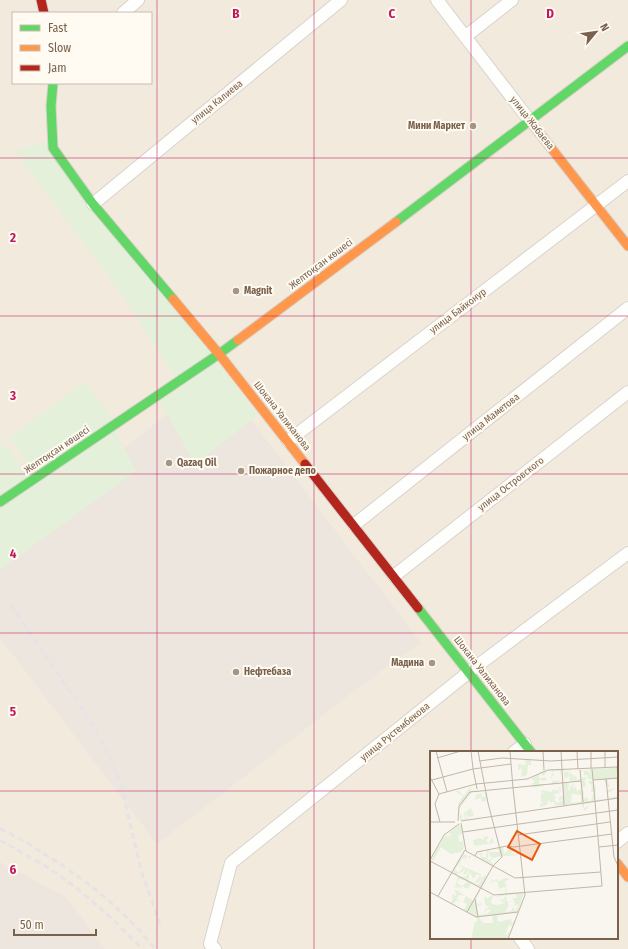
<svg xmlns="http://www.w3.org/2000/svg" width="628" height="949" viewBox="0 0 628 949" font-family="'Fira Sans Condensed',sans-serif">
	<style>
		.residential { fill: #f2eadd; fill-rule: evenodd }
		.industrial { fill: #ede6df }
		.green { fill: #e4f0da }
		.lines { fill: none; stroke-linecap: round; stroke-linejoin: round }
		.street-casing { stroke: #d8d3cd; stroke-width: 14 }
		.fast-casing { stroke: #d8d2c9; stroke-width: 11 }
		.slow-casing { stroke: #d8d2c9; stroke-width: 11 }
		.jam-casing { stroke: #d8d2c9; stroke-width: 11 }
		.street { stroke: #fefefd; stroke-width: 12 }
		.fast { stroke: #63d668; stroke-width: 9 }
		.slow { stroke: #ff974d; stroke-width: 9 }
		.jam { stroke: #b3261e; stroke-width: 9 }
		.rail { stroke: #e6e3e6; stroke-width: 3; stroke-dasharray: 6 4; stroke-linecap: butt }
		.grid { fill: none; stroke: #c2185b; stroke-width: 1; stroke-opacity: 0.55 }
		.poi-dot { fill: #a69585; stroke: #fffbf2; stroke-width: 1.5 }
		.labels { text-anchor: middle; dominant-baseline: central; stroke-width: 4; stroke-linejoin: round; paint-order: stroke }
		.street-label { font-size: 10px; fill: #79614c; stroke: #fffbf2 }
		.poi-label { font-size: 10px; font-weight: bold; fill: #79614c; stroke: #fffbf2; text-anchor: start }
		.inset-road { fill: none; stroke: #c2b6a9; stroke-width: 1 }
		.view { fill: #e8590c; fill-opacity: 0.15; stroke: #e8590c; stroke-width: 2 }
		.inset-edge { fill: none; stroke: #79614c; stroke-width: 2 }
		.grid-label { font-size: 13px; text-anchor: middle; font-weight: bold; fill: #c2185b; stroke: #fffbf2; stroke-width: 4; stroke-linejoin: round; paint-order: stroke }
	</style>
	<rect width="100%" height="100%" fill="#f9f6ef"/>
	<path class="residential" d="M0,0H628V949H0ZM13,13H151V83H13ZM431,752H617V938H431Z"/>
	<path class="industrial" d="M217,375L421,643L387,666L157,844L0,638V541L137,438Z
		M0,862L66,897L105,949H0Z"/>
	<path class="green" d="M50,140L213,354L176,378L124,298L15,151Z
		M216,362L258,415L195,464L160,401Z
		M85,381L113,419L32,474L14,442L5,440Z
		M114,429L136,471L0,570V509Z
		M0,444L9,448L29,478L0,497Z"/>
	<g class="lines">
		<g class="street-casing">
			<path id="street" d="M437,0L530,121
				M123,13L138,0
				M466,36L512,0
				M93,204L341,0
				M288,441L628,181
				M354,525L628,308
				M394,576L628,392
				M514,752L525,744
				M617,842L628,833
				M520,938L528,949
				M215,949L210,944L231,863L469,672L628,553"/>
		</g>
		<g class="fast-casing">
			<path id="fast" d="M53,83L51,106L53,148L93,204L173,299
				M396,222L628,46
				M0,502L219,354L238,340
				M418,608L531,752"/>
		</g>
		<g class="slow-casing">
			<path id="slow" d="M530,121L628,246
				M173,299L219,354L305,464
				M238,340L396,222
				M617,863L628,877"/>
		</g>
		<g class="jam-casing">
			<path id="jam" d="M41,0L44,13
				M305,464L418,608"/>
		</g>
		<use href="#street" class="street"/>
		<use href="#fast" class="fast"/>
		<use href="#slow" class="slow"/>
		<use href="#jam" class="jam"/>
		<path class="rail" d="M11,606L90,720L108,753L121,785L141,870L161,927
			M0,829C14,835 26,842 38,850C81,876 124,909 155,949
			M0,841L6,843C23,854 42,863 59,875C89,897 117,922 142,949"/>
	</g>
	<path class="grid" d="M157,0V949M314,0V949M471,0V752M0,158H628M0,316H628M0,474H628M0,633H628M0,791H431M617,791H628M471,938V949"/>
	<g class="poi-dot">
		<circle cx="473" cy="126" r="4"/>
		<circle cx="236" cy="291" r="4"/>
		<circle cx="169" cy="463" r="4"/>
		<circle cx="241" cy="471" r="4"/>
		<circle cx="432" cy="663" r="4"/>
		<circle cx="236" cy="672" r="4"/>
	</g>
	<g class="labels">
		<g class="street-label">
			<text transform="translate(217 102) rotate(-39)">улица Калиева</text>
			<text transform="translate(532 123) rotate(52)">улица Жабаева</text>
			<text transform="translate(321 264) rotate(-37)">Желтоқсан көшесі</text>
			<text transform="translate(458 311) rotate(-37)">улица Байконур</text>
			<text transform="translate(282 416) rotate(52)">Шокана Уалиханова</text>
			<text transform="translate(491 417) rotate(-38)">улица Маметова</text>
			<text transform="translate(57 450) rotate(-34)">Желтоқсан көшесі</text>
			<text transform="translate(511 484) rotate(-38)">улица Островского</text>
			<text transform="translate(482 671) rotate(52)">Шокана Уалиханова</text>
			<text transform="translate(395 732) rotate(-39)">улица Рустембекова</text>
		</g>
		<g class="poi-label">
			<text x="465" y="126" text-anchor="end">Мини Маркет</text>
			<text x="244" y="291">Magnit</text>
			<text x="177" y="463">Qazaq Oil</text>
			<text x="249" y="471">Пожарное депо</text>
			<text x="424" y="663" text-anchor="end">Мадина</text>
			<text x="244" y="672">Нефтебаза</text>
		</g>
	</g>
	<g transform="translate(430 751)">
		<rect width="188" height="188" fill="#f9f6ef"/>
		<path d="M95,9H101V14H98L97,24L91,26L92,17L88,19V13L96,14ZM186,17L188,27V33L186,32L188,28H177L180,36H177L174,29H164L163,33L165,35L166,33L165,49L177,48V39L186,37L178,42V47L188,45V47L154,53V57L160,54L155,60L151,53L123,55L127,54L124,53V48L127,52L132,50V48L130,50L128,47L132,46H127L133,45L132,33L115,34L104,37L101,35L105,34L96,35L105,33H102L105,30L101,28L114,19H140V24L141,22L145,26L146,23L147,29L156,26V29L151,30H155V34L156,31V35L152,37L154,42L153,48L158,46V50H161L164,41H161L162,35L158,31L161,29L162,31L163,28H158L157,23L154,25V20H151V24L150,19L159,20L161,26L160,19L158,18ZM139,19V24L138,21H134V30L135,26L138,27L139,24L140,31L151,30V39H148V42L145,34V37L143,38L144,34L142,33V38L140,34V39H138L139,32H127V31L130,30L131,29L122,30V33H109V29L117,30L115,26L109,28V23L114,21L111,23L113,25L117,21L115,20H122L121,28H122V25L125,24L122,22L123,20H130V25L131,20ZM142,43L151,44V51L141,52ZM40,36L41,39L56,41L57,49L52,51L51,47L44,49L47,43H52L51,46H55V44L54,41H42L30,57V65L32,63V68H35L34,62L41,57L44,65L38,66L36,62V67L41,68L30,69V68L29,53H28L33,45L25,40H29L34,45ZM129,36H130L131,41L123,44L126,46L122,52L118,49L117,54L110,56V53L115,52L111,51V43H116H112L116,41L111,42V39L122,41L123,38L126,40L127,38L130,41ZM30,73L33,82L28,85L30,91L33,90L34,97L31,101L21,103L11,96L3,110L1,109L14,86L17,84L19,89L18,85L22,84L19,82ZM59,85L56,90L59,92L62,87L64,92L44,95L43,89L50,87L54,89V86ZM73,96L74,103L80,97L83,102L79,104L89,102L90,104L66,106L60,110L63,113L69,108L63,114L51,108V104L47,103L52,102V106H56L57,100L59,99L58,107L56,108L59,109L65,107H61L59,101H69L68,97ZM33,103L41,106L40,108L37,105L35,111V106L32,109L33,105L29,114L51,123L48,129L51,125L52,127L48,132L45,131L50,124L47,123L43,128L40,121L38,129L48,134L55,124L57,126L46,148L47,154L53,151L50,153L53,154L47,155L48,164L57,163L61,159L57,158L54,162L55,158L60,156L56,155L54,148L56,144V148L63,144L61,152L66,154L76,152L70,150L68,146L71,150L72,146V150L76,145L77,149L74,150H78V155L81,152L75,161L81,160L83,156L85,160L88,155L89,153L84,155L85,152L78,149L85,151L82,147H87L86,143L64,146L76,142L75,136L70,137V141L67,130L62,131L61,134V129L62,127V130L68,128V131L75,127L72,126L80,128L75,130L77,142L94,141L88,161L67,164L68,171L81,168L82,172L85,169L82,175L79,174L75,185L81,179L77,188H41L45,171L48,170L46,166L34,159L37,153L33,151L36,145L45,151V147L51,137L41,132L38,138L32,135L38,130L29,128L27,132L32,135L29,141L35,145L29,144L27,148L32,151L27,149L23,153L20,152L23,148L22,143L26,145L25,139L29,140L31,136L25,137L28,125L36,126L39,121V118L36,124L33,123L37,117L31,122L29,121L33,117L28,114L25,119L29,122L27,124L22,121ZM62,164L63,172H53L49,166Z" fill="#e4f0da" fill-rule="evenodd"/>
		<path class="inset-road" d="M6,0L17,41M41,0L43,18M80,0L83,37M113,0L114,19M131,0L134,54M147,0L148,18M175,0V17M7,7L31,0M49,10L72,7L121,10L188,6M161,17V0M43,18L47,38M162,18L165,50M150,19L153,51M0,26L9,43M176,28L184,106L188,115M2,29L43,18L81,13M163,29L188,27M28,70L29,55L40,41L151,30M31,70L188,47M0,71H25M10,71L5,53L9,43L46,33L97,28L118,19L187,16L188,27M31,72L36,100L85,127L171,121M33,81L188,59M88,84L180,71M169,96L188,94M45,105L47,101L77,95L84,96L182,83M0,109L14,84L29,73M0,110L64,144L172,135L165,50M0,141L46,166L88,161M8,145L35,99M45,148L48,166M37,161L63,115L72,106L58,52L48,0M78,188L95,144L83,37"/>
		<path class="view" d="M87,80L110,93L102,109L78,96Z"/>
		<rect width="188" height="188" class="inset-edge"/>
	</g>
	<g class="grid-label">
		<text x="236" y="18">B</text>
		<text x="392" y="18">C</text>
		<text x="550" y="18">D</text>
		<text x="13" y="242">2</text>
		<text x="13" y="400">3</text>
		<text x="13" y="558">4</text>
		<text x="13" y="716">5</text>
		<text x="13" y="874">6</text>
	</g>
	<rect x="12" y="12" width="140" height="72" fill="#fffbf2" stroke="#c9bdb0"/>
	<rect x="20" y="25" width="20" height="6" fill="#63d668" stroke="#c9bdb0"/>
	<text x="48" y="32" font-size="12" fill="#79614c">Fast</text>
	<rect x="20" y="45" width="20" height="6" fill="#ff974d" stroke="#c9bdb0"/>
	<text x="48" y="52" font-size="12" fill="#79614c">Slow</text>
	<rect x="20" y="65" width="20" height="6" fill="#b3261e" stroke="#c9bdb0"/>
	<text x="48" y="72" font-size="12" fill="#79614c">Jam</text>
	<g transform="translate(596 32) rotate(61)" stroke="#fffbf2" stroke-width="3" paint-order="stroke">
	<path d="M0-3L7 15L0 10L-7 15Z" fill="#79614c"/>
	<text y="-6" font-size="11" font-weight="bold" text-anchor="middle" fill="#79614c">N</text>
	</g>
	<path d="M14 929v6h82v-6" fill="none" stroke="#79614c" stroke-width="2"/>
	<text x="20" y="929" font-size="12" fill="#79614c" stroke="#fffbf2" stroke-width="3" paint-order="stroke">50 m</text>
</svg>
